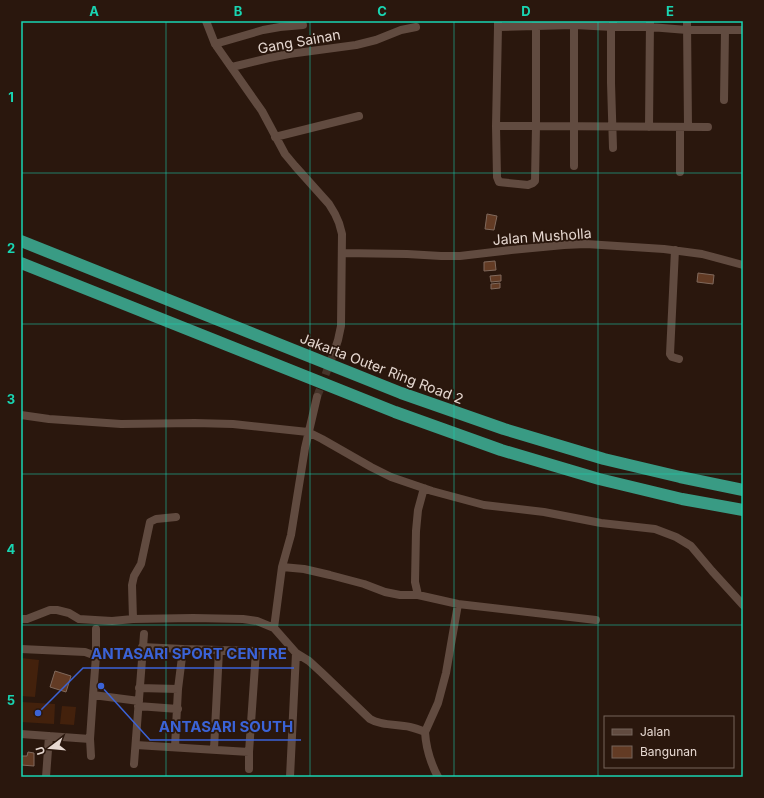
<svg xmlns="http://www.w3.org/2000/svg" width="764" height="798" viewBox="0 0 764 798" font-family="Inter,sans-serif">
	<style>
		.green { fill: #43210c }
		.building { fill: #633b24; stroke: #80695c }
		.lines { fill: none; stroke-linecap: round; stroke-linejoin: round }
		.minor-tunnel { stroke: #46342a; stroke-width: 8; stroke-dasharray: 8 4; stroke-linecap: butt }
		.minor { stroke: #614b40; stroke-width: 8 }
		.motorway { stroke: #399b84; stroke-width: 12 }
		.grid { fill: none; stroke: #19d5b2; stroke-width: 1; stroke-opacity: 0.55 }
		.labels { text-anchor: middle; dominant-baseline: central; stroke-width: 3.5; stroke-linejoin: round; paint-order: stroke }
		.street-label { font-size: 14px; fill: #e6d8d1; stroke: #2a170d }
		.leader { fill: none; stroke: #3b63d7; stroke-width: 1.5 }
		.callout-dot { fill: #3b63d7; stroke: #2a170d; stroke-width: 1.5 }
		.callout-label { font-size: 15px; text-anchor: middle; font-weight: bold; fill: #3b63d7; stroke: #2a170d; stroke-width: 3.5; stroke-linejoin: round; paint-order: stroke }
		.neatline { fill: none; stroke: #19d5b2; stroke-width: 1.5 }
		.grid-label { font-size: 13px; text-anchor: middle; font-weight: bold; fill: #19d5b2 }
	</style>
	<rect width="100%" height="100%" fill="#2a170d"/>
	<path class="green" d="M21,658L39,660L35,697L21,696Z
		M21,702L55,704L54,724L21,722Z
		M62,706L76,707L74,725L60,724Z"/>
	<path class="building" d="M487,214L497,216L494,230L485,229Z
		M495,261L496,270L484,271V262Z
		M698,273L714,275L713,284L697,282Z
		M501,275V281L491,282L490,276Z
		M500,283V288L491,289V284Z
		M55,671L71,676L66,692L50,687Z
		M28,752L34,753V766L21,765V756H27Z"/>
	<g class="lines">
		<path class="minor-tunnel" d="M317,397L334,352"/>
		<path class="minor" d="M206,21L215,44L262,111L285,154L295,166L329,204L335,214L339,223L342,234L341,326L338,340L334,352
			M498,21V27L574,25L613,27
			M536,21V126L708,127
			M613,21V27H650L687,30H743
			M687,21L688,127
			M611,27V83L613,148
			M215,44L263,30L280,27L303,25
			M232,67L269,58L289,54L356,45L376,40L401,30L416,27
			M724,100L725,30
			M496,126H536L535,181L533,183L528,185L499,182L497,177Z
			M496,126L498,27
			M649,127L650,21
			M680,127V172
			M275,137L359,116
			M574,166V25
			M675,250L670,354L672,357L679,359
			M342,253L407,254L441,256H460L511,250L564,245L586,244L664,249L702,254L743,265
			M21,415L49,419L121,424L195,423L233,424L308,432L322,439L371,467L391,477L432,491L484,505L544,512L601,523L655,529L676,537L691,546L712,571L743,605
			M424,488L418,510L416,531L415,582L418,595L458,604L596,620
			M282,567L304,569L330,575L364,584L385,592L400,595H418
			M21,619H27L50,610H57L69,613L79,619L95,620L112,621L133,619L193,618L243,619L257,621L274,628L296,653L309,661L321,672L370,719C382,726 396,724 410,727C415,728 420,730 425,732C426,748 430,762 438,777
			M133,619L132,585L134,576L141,564L150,522L156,519L176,517
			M274,628L282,567L291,535L305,448L317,397
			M96,629V656
			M142,647L183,649L256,651L249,752V769
			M21,649L85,652L96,656L93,695
			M139,688L178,689
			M138,706L178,709
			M425,732L438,703L446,673L458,604
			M21,734L90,739
			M136,745L249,752
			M175,747L178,689L183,649
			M214,749L219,650
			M91,756L90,739L93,695L139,701
			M134,764L144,634
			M46,777L49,736
			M290,777L296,653"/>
		<path class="motorway" d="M21,241L401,393L504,429L604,459L680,477L743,490
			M21,263L395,412L501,450L599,479L682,499L743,510"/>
	</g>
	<path class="grid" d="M166,21V777M310,21V777M454,21V777M598,21V777M21,173H743M21,324H743M21,474H743M21,625H743"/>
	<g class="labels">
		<g class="street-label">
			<text transform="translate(299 41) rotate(-10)">Gang Sainan</text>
			<text transform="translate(542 236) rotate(-4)">Jalan Musholla</text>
			<text transform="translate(382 368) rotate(21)">Jakarta Outer Ring Road 2</text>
		</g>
	</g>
	<path class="leader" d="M38 713L83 668H294M101 686L150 740H301"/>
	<g class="callout-dot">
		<circle cx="38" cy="713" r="4"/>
		<circle cx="101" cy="686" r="4"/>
	</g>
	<g class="callout-label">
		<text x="189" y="659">ANTASARI SPORT CENTRE</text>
		<text x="226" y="732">ANTASARI SOUTH</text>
	</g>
	<rect width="764" height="798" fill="none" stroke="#2a170d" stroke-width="44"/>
	<rect x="604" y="716" width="130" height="52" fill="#2a170d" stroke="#75645b"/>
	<rect x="612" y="729" width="20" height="6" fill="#614b40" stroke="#75645b"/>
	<text x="640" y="736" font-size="12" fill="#e6d8d1">Jalan</text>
	<rect x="612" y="746" width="20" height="12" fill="#633b24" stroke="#75645b"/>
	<text x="640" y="756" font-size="12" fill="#e6d8d1">Bangunan</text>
	<g transform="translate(50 748) rotate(254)" stroke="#2a170d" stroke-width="3" paint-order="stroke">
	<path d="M0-3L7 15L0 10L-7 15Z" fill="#e6d8d1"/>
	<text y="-6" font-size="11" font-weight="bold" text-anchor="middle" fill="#e6d8d1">U</text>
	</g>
	<rect x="22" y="22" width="720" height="754" class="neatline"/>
	<g class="grid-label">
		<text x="94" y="16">A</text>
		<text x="238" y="16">B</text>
		<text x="382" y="16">C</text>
		<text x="526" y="16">D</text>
		<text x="670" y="16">E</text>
		<text x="11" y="102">1</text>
		<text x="11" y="253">2</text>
		<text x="11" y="404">3</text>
		<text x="11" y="554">4</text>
		<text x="11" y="705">5</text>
	</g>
</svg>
